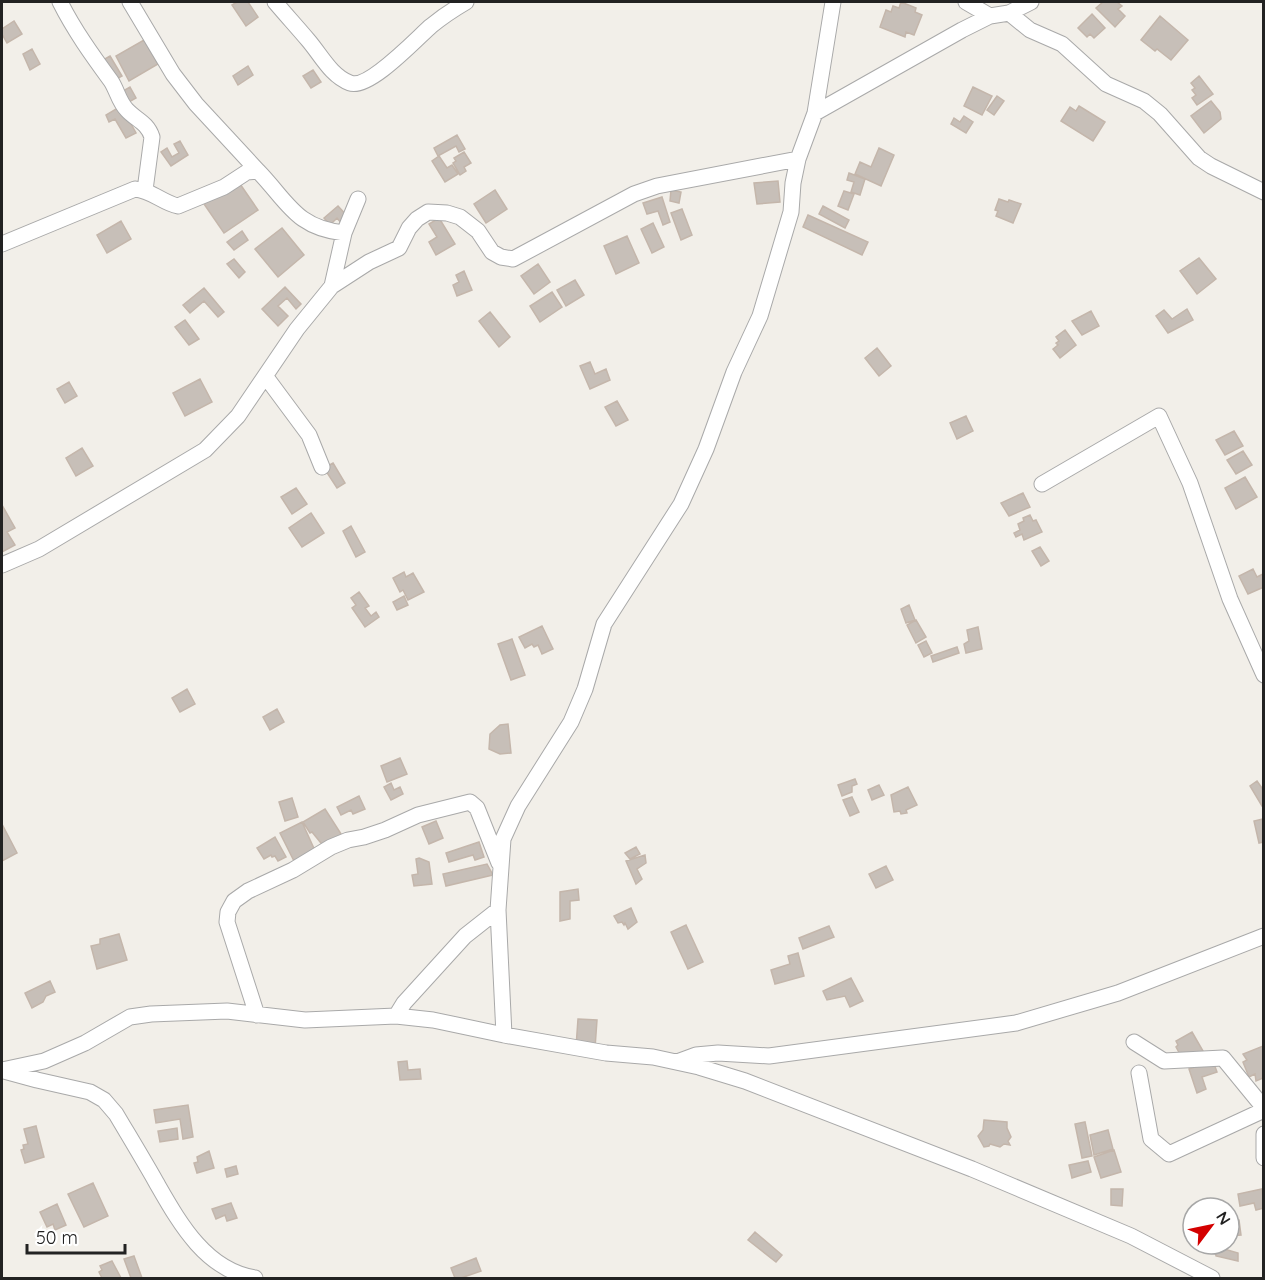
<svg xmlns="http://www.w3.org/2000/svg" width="1265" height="1280" viewBox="0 0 1265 1280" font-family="Quicksand,sans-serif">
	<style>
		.building { fill: #c7bfb8; stroke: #c4b6ab; stroke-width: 1.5 }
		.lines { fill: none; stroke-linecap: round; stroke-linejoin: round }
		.minor-casing { stroke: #a9a9a9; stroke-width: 17 }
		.minor { stroke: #fff; stroke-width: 15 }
	</style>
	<rect width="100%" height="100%" fill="#f2efe9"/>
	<path class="building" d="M237,2H248L258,17L246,26L232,5Z
		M901,2L916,8L915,12L922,15L914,35L906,32L905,37L880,27L886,10L891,12L893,6L899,8Z
		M1103,2H1117L1122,6L1118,9L1125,16L1115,27L1096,8Z
		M1092,14L1105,28L1094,38L1090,34L1087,37L1078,28Z
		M1160,16L1188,40L1171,60L1157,49L1155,51L1141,40Z
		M14,21L22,34L7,43L2,34V29Z
		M144,40L158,64L129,81L116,56Z
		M32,49L40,64L30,70L23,54Z
		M110,56L122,76L115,80L103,60Z
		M248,66L253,75L238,85L233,76Z
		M313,70L321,82L311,88L303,76Z
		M1199,76L1213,94L1197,105L1192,98L1196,95L1192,90L1195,88L1191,83Z
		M130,87L136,98L129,102L123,91Z
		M973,87L992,96L982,115L964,106Z
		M997,96L1004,101L994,115L987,110Z
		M1211,101L1220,112L1221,119L1204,133L1191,116Z
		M121,106L136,133L126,138L115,119L109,122L106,115Z
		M1079,106L1105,122L1093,141L1061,121L1070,107L1076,111Z
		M964,116L973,122L966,133L951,124L954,118L960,122Z
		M457,135L465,149L459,152L456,146L438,156L434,148Z
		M180,141L188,155L171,166L161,152L167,148L172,157L179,153L174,144Z
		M879,148L894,155L881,186L855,174L860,162L871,167Z
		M464,152L471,163L464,167L466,171L460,175L453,163L456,161L454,158Z
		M439,156L447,168L452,165L458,174L445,182L432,161Z
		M849,173L865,179L860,195L851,192L854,182L847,180Z
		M238,181L258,210L224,233L204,204Z
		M778,181L780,202L757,204L754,183Z
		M495,190L507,209L486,223L474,204Z
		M671,190L681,192L679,203L670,201Z
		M844,191L854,194L848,210L838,206Z
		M662,197L670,222L663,225L658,211L647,214L643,203Z
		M999,199L1008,202L1009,200L1021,204L1013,223L996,216L998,211L995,210Z
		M338,206L349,218L342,224L337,218L330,225L324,218Z
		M823,206L849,220L845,228L819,214Z
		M682,209L692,235L681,240L671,213Z
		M808,215L868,242L862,255L803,227Z
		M439,218L455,244L436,255L429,242L437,237L429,224Z
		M121,221L131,239L107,253L97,235Z
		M653,223L664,247L652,253L641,229Z
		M282,228L304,255L278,277L255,249Z
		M242,231L248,240L234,250L227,242Z
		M627,236L639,263L616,274L604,246Z
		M1199,258L1216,279L1197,294L1180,271Z
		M234,259L245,272L239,278L227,264Z
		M538,264L550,282L534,294L521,276Z
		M464,271L472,290L457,296L453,285L459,282L456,275Z
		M575,280L584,295L566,306L557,290Z
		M285,287L301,304L296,309L287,298L278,306L288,316L278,326L262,309Z
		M204,288L224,312L218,317L204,301L190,313L183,305Z
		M552,292L562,307L540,322L530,306Z
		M1187,309L1193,320L1168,333L1156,316L1164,310L1172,319Z
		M1091,311L1099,326L1082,335L1072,321Z
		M490,312L510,337L499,347L479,321Z
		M185,320L199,339L189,345L175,327Z
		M1065,330L1076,345L1060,358L1053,349L1058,345L1056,343L1059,341L1056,337Z
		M877,348L891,366L879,376L865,358Z
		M590,362L595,374L606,369L610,380L590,389L580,366Z
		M200,379L212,402L185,416L173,393Z
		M69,382L77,396L65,403L57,389Z
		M617,401L628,420L616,426L605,407Z
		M966,416L973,431L957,439L950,423Z
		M1234,431L1243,446L1225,455L1216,440Z
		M82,448L93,466L76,476L66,458Z
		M1243,451L1252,465L1236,474L1227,460Z
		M333,463L345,483L337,488L324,468Z
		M1245,477L1257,497L1236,509L1225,488Z
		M296,488L307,504L292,514L281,497Z
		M1023,493L1030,507L1009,516L1001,503Z
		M2,505L15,528L7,532L15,545L2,552Z
		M311,513L324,533L302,547L289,528Z
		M1030,515L1033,521L1036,520L1042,532L1024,540L1022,534L1016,537L1014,533L1020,530L1018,524L1024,521L1023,518Z
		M351,526L365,552L356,557L343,531Z
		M1040,547L1049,561L1041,566L1032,551Z
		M1253,569L1257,577L1263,574L1264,587L1248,594L1239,576Z
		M404,572L406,577L413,573L424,592L408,600L403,590L400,592L393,578Z
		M359,592L369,606L365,608L371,616L376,612L379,617L365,627L352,608L356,605L351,598Z
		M404,596L408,605L397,610L393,602Z
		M909,605L915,620L906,623L901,609Z
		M916,620L926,637L916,643L907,625Z
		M542,626L553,649L542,654L538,645L534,647L532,644L525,648L519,637Z
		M978,627L982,649L966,653L964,644L969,641L967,630Z
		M512,639L525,675L511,680L498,644Z
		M926,641L932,653L924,657L918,645Z
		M957,647L959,653L933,662L931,656Z
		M187,689L195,704L180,712L172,698Z
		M277,709L284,722L270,730L263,717Z
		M508,724L511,753L500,754L489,749L490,734L500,725Z
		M400,758L407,774L387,782L381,766Z
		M855,779L857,784L852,786V792L842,796L838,785Z
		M1257,781L1264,791V805L1262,806L1250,786Z
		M391,783L394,790L400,787L403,794L391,800L384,787Z
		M879,785L884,795L872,800L868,790Z
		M908,787L917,805L906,810L907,813L901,814L900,811L894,812L891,795Z
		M359,796L365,809L353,814L351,810L341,815L337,807Z
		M852,797L859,812L850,816L843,800Z
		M292,798L298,817L285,821L279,802Z
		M325,809L343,837L325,848L312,832L310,833L303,822Z
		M1263,819L1264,842L1259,843L1254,821Z
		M436,821L443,838L429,844L422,827Z
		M302,822L316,853L295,863L280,833Z
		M2,824L17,853L2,861Z
		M275,837L286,857L278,861L275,856L272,857L271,855L264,859L257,848Z
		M479,842L484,857L475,860L473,855L449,862L446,853Z
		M636,847L640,854L630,859L625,853Z
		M645,855L646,863L637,869L642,879L636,884L626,861Z
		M419,858L429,862L432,884L414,886L412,875L418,874L416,859Z
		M487,864L493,875L446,886L443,874Z
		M886,866L893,880L876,888L869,874Z
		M578,889L579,900L570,901V919L560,921V892Z
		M631,908L637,922L628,929L625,923L624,925L622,922L618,923L614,916Z
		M686,925L703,962L688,969L671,932Z
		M829,926L834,937L803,949L799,938Z
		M119,934L127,960L97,969L91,946L100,944V939Z
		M798,953L804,976L775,984L771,970L790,964L788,956Z
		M851,978L863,1001L850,1007L845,996L827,1000L823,991Z
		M50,981L55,992L46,996L43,1002L32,1008L25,993Z
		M578,1019L597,1020L595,1048L576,1047Z
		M1192,1032L1203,1051L1187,1060L1181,1056L1176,1047L1178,1045L1176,1041Z
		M1263,1046L1264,1080L1263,1078L1256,1081L1255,1074L1249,1077L1243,1062L1247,1060L1243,1054Z
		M407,1061L408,1070L420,1069L421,1079L400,1080L398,1062Z
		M1213,1061L1217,1072L1202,1077L1206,1089L1197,1093L1189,1069Z
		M188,1105L193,1137L183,1139L180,1119L156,1123L154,1110Z
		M984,1120L1007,1122V1128L1011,1137L1008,1141L1010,1145L1004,1144L1000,1147L990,1144L989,1146L984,1147L978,1136L983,1130Z
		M1085,1122L1092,1156L1082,1158L1075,1124Z
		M36,1126L44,1157L25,1163L21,1150L24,1149L23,1145L28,1144L24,1129Z
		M177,1128L178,1139L160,1142L158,1131Z
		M1108,1130L1113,1149L1094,1155L1090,1135Z
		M1114,1150L1121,1172L1101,1178L1094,1157Z
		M209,1151L214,1168L197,1173L194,1163L198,1162L197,1157Z
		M1088,1161L1091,1172L1072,1178L1069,1165Z
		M236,1166L238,1174L227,1177L225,1169Z
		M93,1183L108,1216L84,1227L68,1194Z
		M1111,1189H1123L1122,1206L1111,1205Z
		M1262,1189L1264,1208L1256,1210L1254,1203L1240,1206L1238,1194Z
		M231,1203L237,1218L227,1221L225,1215L216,1219L212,1209Z
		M57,1204L66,1225L55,1230L53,1224L47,1227L40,1212Z
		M1239,1220L1241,1235L1229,1236V1221Z
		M755,1232L782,1255L776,1262L748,1240Z
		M1214,1244H1223L1224,1249L1238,1253V1261L1216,1256Z
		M134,1256L142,1278H131L124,1259Z
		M476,1258L481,1271L461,1278H455L451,1268Z
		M112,1261L121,1278H102L99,1272L102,1270L100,1266Z"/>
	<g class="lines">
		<g class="minor-casing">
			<path id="minor" d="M60,2C74,30 92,55 111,81C117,90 119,102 127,110C136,120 147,122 152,137L145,190
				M130,2L173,74L196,104L258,171
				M275,2C286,15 297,27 308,40C321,55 331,76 350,83C369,90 417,38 431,26C442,17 454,9 466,2
				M966,2L990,16
				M1009,13L1030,30L1062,44L1106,84L1144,101L1160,114L1199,158L1211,166L1264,192
				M815,113L962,30L990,16L1009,13L1031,2
				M2,244L135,189C151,190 163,203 178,206L224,187L247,172L258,171C288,202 296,228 344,233
				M332,286L344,233L358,199
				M266,377L309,435L322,467
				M1042,484L1159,416L1190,483L1230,599L1264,675
				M2,565L39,549L205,450L238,416L297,329L332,286L369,262L399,248L409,228L417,219L428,212L447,213L460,217L478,231L492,252L501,257L513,259L634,194L657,186L798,159
				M257,1015L227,922L228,912L234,901L248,891L293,870L331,847L348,840L364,837L385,830L418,815L470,802L477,808L499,863
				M396,1016L404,1003L465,936L498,910
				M504,1035L498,910L503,839L518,806L571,722L585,689L604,624L681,504L706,449L734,372L760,316L791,212L793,183L798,159L815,113L833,2
				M1134,1042L1164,1061L1223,1058L1264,1108
				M677,1062L696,1055L718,1053L769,1056L1016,1023L1118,993L1264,936
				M2,1070L44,1061L85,1043L130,1017L151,1014L227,1011L305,1020L396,1016L433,1020L504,1035L606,1053L653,1057L699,1067L745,1081L972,1169L1131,1236L1212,1278
				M4,1071L37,1080L90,1092L104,1100L116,1114C129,1136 143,1159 156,1182C179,1222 205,1270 255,1278
				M1139,1073L1151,1139L1169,1154L1264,1110
				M1264,1134V1158"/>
		</g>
		<use href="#minor" class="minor"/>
	</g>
	<rect width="1265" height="1280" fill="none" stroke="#222222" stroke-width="6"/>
	<g transform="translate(1211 1226) rotate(58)"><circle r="28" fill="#ffffff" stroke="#a7a7a7" stroke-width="1.5"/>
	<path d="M0-4.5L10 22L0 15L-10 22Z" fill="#d40000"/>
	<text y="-9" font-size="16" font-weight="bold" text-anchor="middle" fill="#222222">N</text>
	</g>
	<path d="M27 1244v9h98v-9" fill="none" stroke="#222222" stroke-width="3"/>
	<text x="36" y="1244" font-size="18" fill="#222222" stroke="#ffffff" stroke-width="4.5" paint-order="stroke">50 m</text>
</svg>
